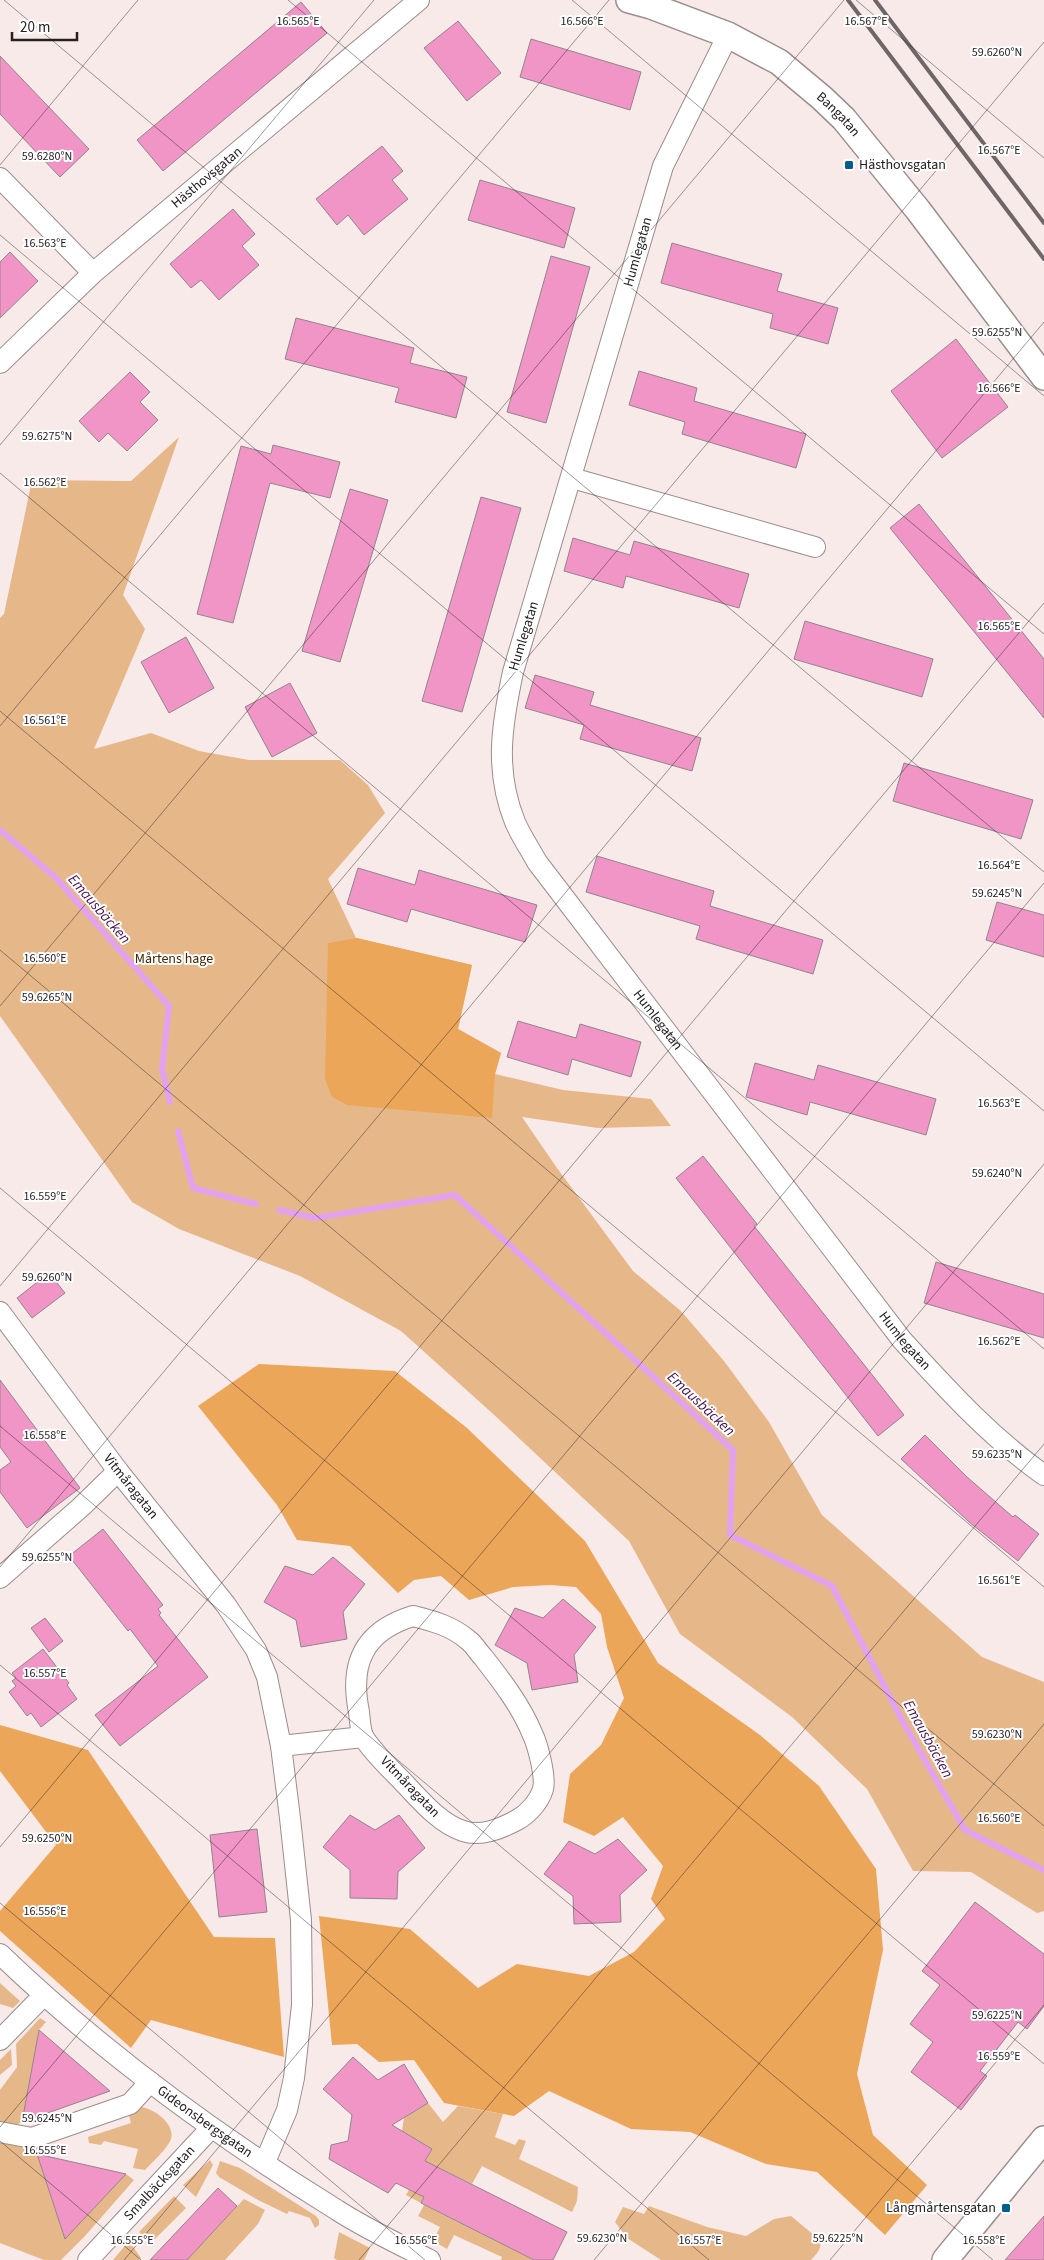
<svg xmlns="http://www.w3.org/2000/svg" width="1044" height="2260" viewBox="0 0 1044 2260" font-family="'Source Sans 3',sans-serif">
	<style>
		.green { fill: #e6b889 }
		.forest { fill: #eca659 }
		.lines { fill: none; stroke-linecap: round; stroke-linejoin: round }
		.stream { stroke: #e3a2ef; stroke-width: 6 }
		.building { fill: #f195c6; stroke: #91858b }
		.minor-casing { stroke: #9b8d8e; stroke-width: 22 }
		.tertiary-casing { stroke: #9b8d8e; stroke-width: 28 }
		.minor { stroke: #fff; stroke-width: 20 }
		.tertiary { stroke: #fff; stroke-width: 25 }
		.rail { stroke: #6f6667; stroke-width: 4 }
		.ticks { fill: none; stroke: #262021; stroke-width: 1; stroke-opacity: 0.45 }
		.poi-dot { fill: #045d8f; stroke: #fff; stroke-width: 2 }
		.labels { text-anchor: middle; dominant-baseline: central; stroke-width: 4; stroke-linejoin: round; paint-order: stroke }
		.street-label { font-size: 14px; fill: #262021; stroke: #fff }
		.poi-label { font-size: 14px; fill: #262021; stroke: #fff; text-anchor: start }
		.park-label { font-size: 14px; fill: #432705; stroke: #fff }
		.water-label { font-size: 15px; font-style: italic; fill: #490e53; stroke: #fff }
		.ticks-label { font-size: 12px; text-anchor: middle; fill: #262021; stroke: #fff; stroke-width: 4; stroke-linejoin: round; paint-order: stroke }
	</style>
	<rect width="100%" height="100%" fill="#f9eaea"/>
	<path class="green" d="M179,437L123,595L145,629L94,749L151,733L199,751L249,760H340L368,785L385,813L328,879L356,938L472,965L458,1029L501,1053L495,1074L563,1090L651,1099L671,1126L598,1128L522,1117L557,1168L633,1271L681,1311L724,1361L769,1422L822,1515L982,1657L1044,1682V1911L1037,1913L971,1872L913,1871L867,1789L792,1717L680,1634L629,1541L492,1413L401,1331L300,1276L179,1229L132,1202L0,1016V618L4,614L32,480L131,481Z
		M0,1983L20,2001L13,2008L0,2004Z
		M40,2018L46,2022L39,2030L22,2122L16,2125L0,2122V2090L17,2067L16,2044Z
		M11,2049L12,2065L0,2075V2060Z
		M428,2103L443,2122L458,2106L503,2114L495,2137L515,2145L519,2139L526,2141L519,2159L578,2187L577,2201L572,2212L482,2166L472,2184L439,2168L421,2203L406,2195L432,2149L402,2131L404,2118Z
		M139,2107C153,2107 180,2126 169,2143C163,2153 153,2161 145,2170L133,2168L138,2149L104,2141L101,2145L89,2143L88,2137L131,2123L128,2112Z
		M4,2140L40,2148L37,2154L65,2238L126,2174L134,2180L85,2236L61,2260H44L0,2243V2143Z
		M210,2160L213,2165L196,2197L183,2185Z
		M220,2161L240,2168L316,2216L319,2220V2225L315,2228L310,2218L289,2211L287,2214L258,2200L219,2177L216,2173Z
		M174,2196L186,2208L150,2244L139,2232Z
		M244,2199L265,2210L258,2224L225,2260H187Z
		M424,2205L534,2260H501L502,2257L454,2235L447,2249L433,2241L440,2227L418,2216Z
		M649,2206L707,2227L746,2236L774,2219L791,2216L820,2240C822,2249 817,2254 811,2260H661L627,2238L615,2222L623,2207L644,2214Z
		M339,2232L370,2248L364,2260H337L334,2258Z
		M129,2241L141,2258L139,2260H113Z"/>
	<path class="forest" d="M357,938L472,965L458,1029L501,1053L495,1074L492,1118L347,1105L332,1097L325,1079L328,943Z
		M259,1364L395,1371L467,1428L585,1541L658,1663L760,1735L819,1786L876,1869L883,1950L857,2074L873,2135L927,2185L885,2235L817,2172L766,2164L690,2132L631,2129L549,2091L514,2116L444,2103L414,2060L379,2062L357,2044L332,2045L319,1916L410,1929L478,1988L517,1964L589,1976L634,1952L665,1919L651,1899L663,1866L623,1817L594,1836L563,1822L570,1774L601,1745L624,1698L607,1647L601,1614L576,1587L550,1585L513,1587L469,1600L441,1576L414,1580L398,1593L350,1546L297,1540L277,1505L198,1406Z
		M0,1725L88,1750L214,1937L275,1938L284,2057L151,2020L131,2048L0,1931V1911L56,1845L0,1771Z"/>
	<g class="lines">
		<path class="stream" d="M0,830L55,877L169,1006L162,1069L170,1102
			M178,1131L193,1188L256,1204
			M279,1210L315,1218L455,1195L733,1450L730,1535L832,1586L903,1722L965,1830L1044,1870"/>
	</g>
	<path class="building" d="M301,2L327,33L163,171L137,140Z
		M458,21L501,73L467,101L424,48Z
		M531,39L641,72L630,110L520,77Z
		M0,56L89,149L60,177L0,114Z
		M382,146L403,171L392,180L408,199L364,235L348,215L337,225L316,199Z
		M480,180L575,208L564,248L468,220Z
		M233,209L255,234L242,246L259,265L219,300L201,280L191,288L170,264Z
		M672,243L782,274L777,291L838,308L828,344L770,328L773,314L661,283Z
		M10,252L38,281L0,318V262Z
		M551,256L590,267L546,423L507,412Z
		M296,318L414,348L410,363L467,377L456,418L395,402L399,388L285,359Z
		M956,339L1008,407L942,458L891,391Z
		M639,371L697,388L694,401L806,434L796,468L682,434L685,422L629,405Z
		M130,372L150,392L140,402L158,420L127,451L108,433L99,442L79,421Z
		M273,445L340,462L330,498L270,483L233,623L197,614L241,446L271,454Z
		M350,489L388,500L340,662L302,651Z
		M481,497L521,508L462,712L422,701Z
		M919,504L1044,659V718L890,528Z
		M573,538L630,555L634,541L749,574L739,608L626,576L623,588L564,571Z
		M805,621L933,659L922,697L794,659Z
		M186,637L214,688L169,713L141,662Z
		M535,675L594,692L590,705L701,738L692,771L580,739L584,725L525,708Z
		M290,683L317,733L272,757L245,707Z
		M904,763L1033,800L1021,839L893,801Z
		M597,856L714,891L710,906L823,940L813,974L696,939L700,926L586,892Z
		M358,868L415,885L419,870L537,905L525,942L411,909L407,922L347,904Z
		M997,902L1044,915V957L986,940Z
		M518,1021L576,1038L580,1024L641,1042L631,1077L572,1059L568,1075L507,1057Z
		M755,1063L814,1080L818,1065L936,1099L926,1135L810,1102L807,1115L746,1097Z
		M703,1156L757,1224L754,1226L904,1415L878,1436L676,1178Z
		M936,1262L1044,1294V1338L924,1303Z
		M49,1273L65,1293L32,1318L17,1298Z
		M0,1380L80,1488L27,1528L0,1492V1470L11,1462L0,1447Z
		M925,1435L967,1477L1013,1517L1015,1515L1039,1534L1018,1561L969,1522L901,1459Z
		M103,1529L163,1605L158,1609L161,1613L159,1615L208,1677L120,1746L95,1715L158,1666L130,1629L128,1631L69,1556Z
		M333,1557L365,1584L343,1612L347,1639L301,1647L296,1620L264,1602L285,1566L313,1575Z
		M563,1599L596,1627L574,1655L578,1682L532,1690L527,1663L495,1645L515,1608L543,1618Z
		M45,1618L63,1641L49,1652L31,1628Z
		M43,1649L69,1683L67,1685L77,1699L41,1727L31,1713L27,1716L9,1692L16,1686L12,1681L16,1678L12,1673Z
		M350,1815L375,1830L399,1815L425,1848L398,1872L397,1899L350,1898V1870L323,1847Z
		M257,1829L267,1912L219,1917L210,1835Z
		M618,1839L647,1870L620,1895L621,1922L574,1924L573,1896L544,1874L569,1841L595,1854Z
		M975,1902L1044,1954V2006L1027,2029L1018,2022L980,2071L987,2076L961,2110L911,2072L933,2042L910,2024L940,1985L922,1971Z
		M39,2030L110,2091L22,2122Z
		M353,2057L378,2080L404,2064L428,2103L392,2125L432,2149L425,2161L567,2232L553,2260H534L421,2203L424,2197L396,2183L388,2193L329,2159L331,2145L348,2141L352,2115L323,2089Z
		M37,2154L126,2174L65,2239Z
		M218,2188L237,2206L187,2260H150Z
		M1044,2216V2260H1005Z"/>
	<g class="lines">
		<g class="minor-casing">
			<g id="minor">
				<path id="s1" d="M728,35L663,166L513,672C502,724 494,770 515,822C521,836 530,849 537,862L902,1340C947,1389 990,1437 1044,1475"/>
				<path d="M0,178L93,273"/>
				<path id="s2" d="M0,363L93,273L419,0"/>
				<path d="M572,478L815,547"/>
				<path id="s3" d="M0,1312L118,1471L226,1605L256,1650L267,1677L281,1746L290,1818L301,1920L302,2005L294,2078L287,2110L265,2162"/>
				<path d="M0,1578L81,1507L118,1471"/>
				<path d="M413,1616C433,1621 452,1626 468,1640C474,1644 478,1652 483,1657C501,1680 521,1706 532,1733C538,1745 546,1777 543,1789C539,1802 528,1814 517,1820C500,1829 481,1837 463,1831C441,1824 422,1802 407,1786C393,1771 375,1755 364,1738C360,1731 360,1720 359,1712C349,1663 364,1631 413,1616Z"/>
				<path d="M281,1746L363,1737"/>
				<path id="s4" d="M0,1954C102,2052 217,2136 337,2210C366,2229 399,2244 430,2260"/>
				<path d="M0,2040L44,1995"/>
				<path d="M0,2132L32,2138L130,2104L150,2082"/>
				<path id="s5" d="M88,2260L211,2128"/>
			</g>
		</g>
		<g class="tertiary-casing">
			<g id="tertiary">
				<path id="s6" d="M629,0L651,6L728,35L779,62L822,98L844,119L918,210L1044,377"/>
				<path d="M945,2260L1044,2139"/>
			</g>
		</g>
		<use href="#minor" class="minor"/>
		<use href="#tertiary" class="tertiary"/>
		<path class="rail" d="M848,0L1044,259
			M875,0L1044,223"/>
	</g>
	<path class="ticks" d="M4,0L1044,872M288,0L1044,634M572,0L1044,396M856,0L1044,158M0,165L138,0M0,235L1044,1111M0,445L374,0M0,473L1044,1349M0,711L1044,1587M0,726L609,0M0,950L1044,1826M0,1006L844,0M0,1188L1044,2064M0,1286L1044,42M0,1426L993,2260M0,1567L1044,322M0,1665L709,2260M0,1847L1044,603M0,1903L425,2260M0,2127L1044,883M0,2141L141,2260M124,2260L1044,1164M359,2260L1044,1444M594,2260L1044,1724M830,2260L1044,2005"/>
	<g class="poi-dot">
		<rect x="844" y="160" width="10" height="10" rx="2.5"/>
		<rect x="1001" y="2203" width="10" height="10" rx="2.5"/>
	</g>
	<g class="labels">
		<g class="street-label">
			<text stroke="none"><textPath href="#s6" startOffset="242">Bangatan</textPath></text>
			<text stroke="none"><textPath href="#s2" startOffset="278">Hästhovsgatan</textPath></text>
			<text transform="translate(638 252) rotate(-74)">Humlegatan</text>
			<text transform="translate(524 636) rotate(-73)">Humlegatan</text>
			<text stroke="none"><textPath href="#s1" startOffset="1071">Humlegatan</textPath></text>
			<text stroke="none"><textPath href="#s1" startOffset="1476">Humlegatan</textPath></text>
			<text stroke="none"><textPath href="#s3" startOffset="218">Vitmåragatan</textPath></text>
			<text transform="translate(410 1787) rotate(46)">Vitmåragatan</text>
			<text stroke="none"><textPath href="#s4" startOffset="265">Gideonsbergsgatan</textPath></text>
			<text stroke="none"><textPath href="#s5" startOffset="105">Smalbäcksgatan</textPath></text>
		</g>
		<g class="poi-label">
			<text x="859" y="165">Hästhovsgatan</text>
			<text x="996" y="2208" text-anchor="end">Långmårtensgatan</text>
		</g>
		<g class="park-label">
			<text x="174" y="959">Mårtens hage</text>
		</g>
		<g class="water-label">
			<text transform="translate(99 909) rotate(49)">Emausbäcken</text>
			<text transform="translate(701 1404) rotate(43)">Emausbäcken</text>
			<text transform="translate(928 1739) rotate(61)">Emausbäcken</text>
		</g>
	</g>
	<g class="ticks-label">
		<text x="582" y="25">16.566°E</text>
		<text x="298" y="25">16.565°E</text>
		<text x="866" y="25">16.567°E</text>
		<text x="997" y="56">59.6260°N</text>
		<text x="999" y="154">16.567°E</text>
		<text x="47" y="160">59.6280°N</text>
		<text x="45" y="247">16.563°E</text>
		<text x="997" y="336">59.6255°N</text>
		<text x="999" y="392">16.566°E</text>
		<text x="47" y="440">59.6275°N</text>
		<text x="45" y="486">16.562°E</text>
		<text x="999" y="630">16.565°E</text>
		<text x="45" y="724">16.561°E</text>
		<text x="999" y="869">16.564°E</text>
		<text x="997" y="897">59.6245°N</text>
		<text x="45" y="962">16.560°E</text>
		<text x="47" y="1001">59.6265°N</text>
		<text x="999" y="1107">16.563°E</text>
		<text x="997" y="1177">59.6240°N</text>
		<text x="45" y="1200">16.559°E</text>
		<text x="47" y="1281">59.6260°N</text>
		<text x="999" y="1345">16.562°E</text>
		<text x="45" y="1439">16.558°E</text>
		<text x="997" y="1458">59.6235°N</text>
		<text x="47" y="1561">59.6255°N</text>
		<text x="999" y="1584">16.561°E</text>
		<text x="45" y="1677">16.557°E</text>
		<text x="997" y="1738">59.6230°N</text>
		<text x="999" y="1822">16.560°E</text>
		<text x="47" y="1842">59.6250°N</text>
		<text x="45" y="1915">16.556°E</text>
		<text x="997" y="2019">59.6225°N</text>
		<text x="999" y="2060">16.559°E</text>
		<text x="47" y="2122">59.6245°N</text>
		<text x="45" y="2154">16.555°E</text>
		<text x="602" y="2242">59.6230°N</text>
		<text x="838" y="2242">59.6225°N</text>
		<text x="132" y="2244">16.555°E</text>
		<text x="416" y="2244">16.556°E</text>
		<text x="700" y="2244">16.557°E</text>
		<text x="984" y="2244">16.558°E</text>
	</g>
	<path d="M12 32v8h65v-8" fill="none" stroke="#262021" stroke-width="2.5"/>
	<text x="20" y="32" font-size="15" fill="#262021" stroke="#ffffff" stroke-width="4" paint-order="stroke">20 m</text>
</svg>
